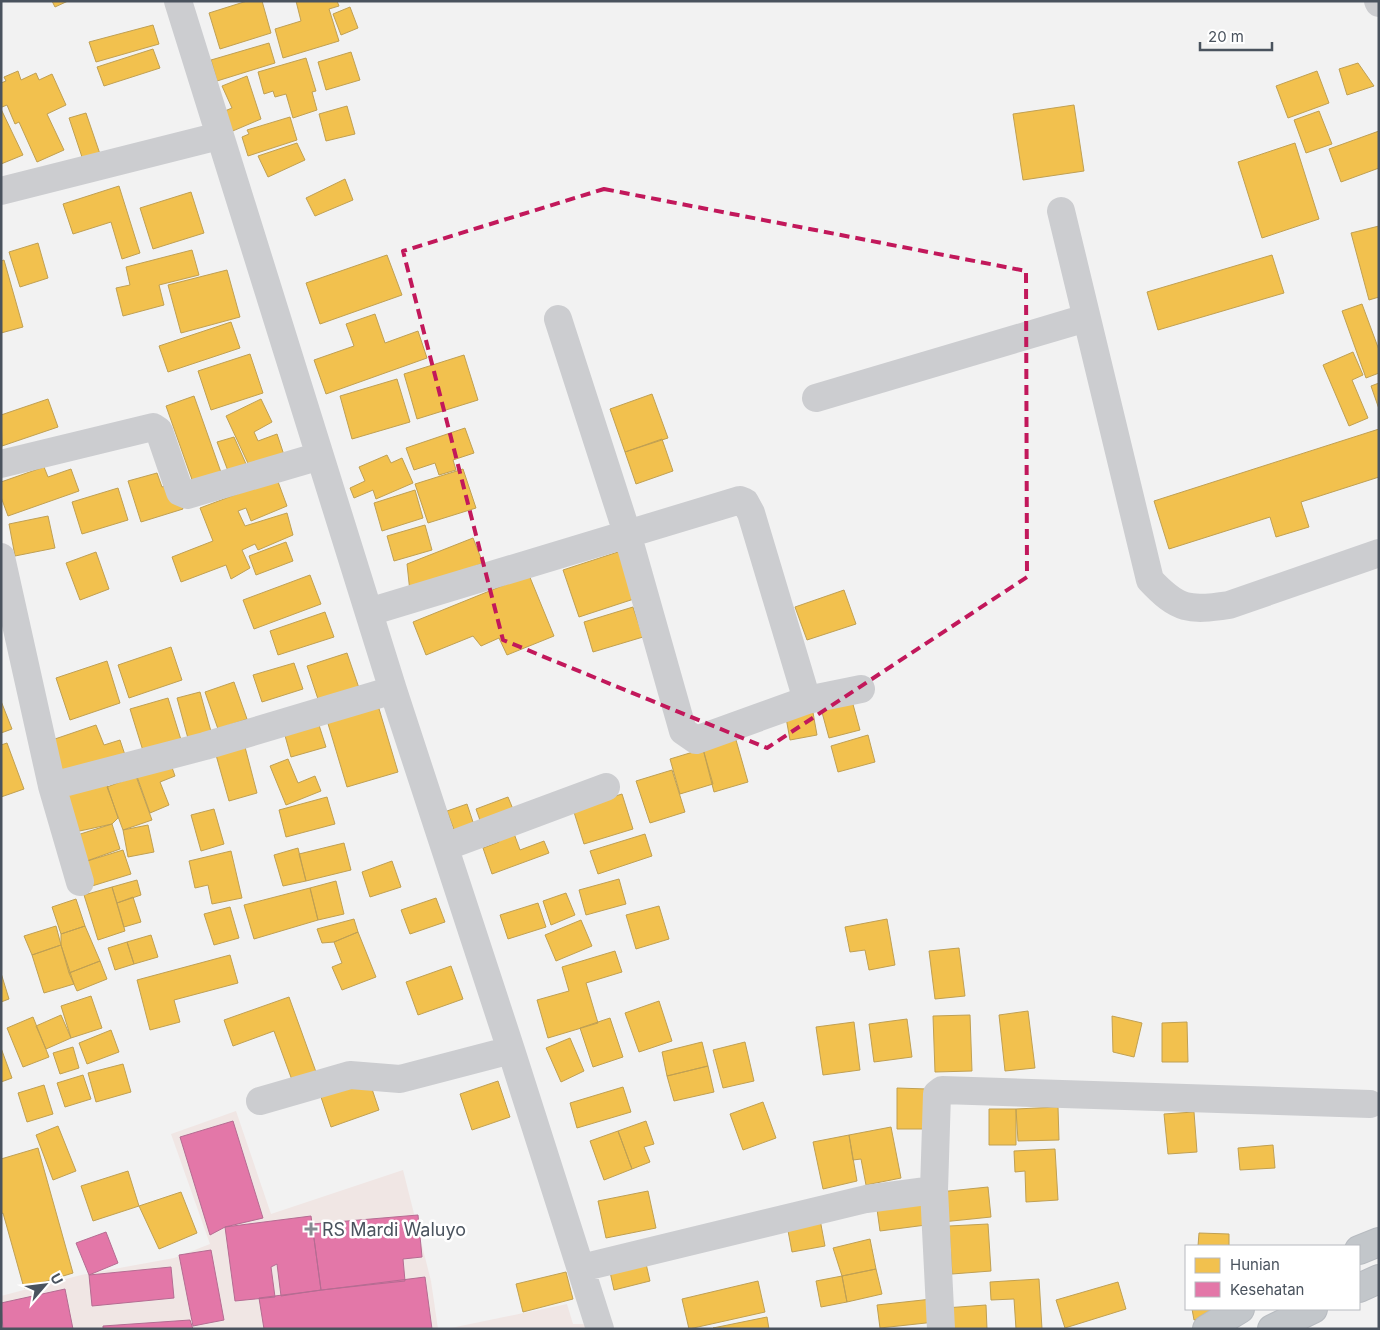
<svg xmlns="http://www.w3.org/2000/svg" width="1380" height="1330" viewBox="0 0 1380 1330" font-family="Inter,sans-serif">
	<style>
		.medical { fill: #f0e6e4 }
		.homes { fill: #f2c14e; stroke: #c0a053 }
		.health { fill: #e377a8; stroke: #b56c92 }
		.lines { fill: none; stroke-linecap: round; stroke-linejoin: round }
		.trunk-casing { stroke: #b7bbc0; stroke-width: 30 }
		.minor { stroke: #cccdd0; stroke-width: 28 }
		.trunk { stroke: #c2c6ca; stroke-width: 28 }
		.marked { fill: none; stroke: #c2185b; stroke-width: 4; stroke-dasharray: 10 6; stroke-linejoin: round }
		.poi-dot { fill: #858b92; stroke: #fff; stroke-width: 2 }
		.labels { text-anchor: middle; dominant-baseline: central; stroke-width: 5; stroke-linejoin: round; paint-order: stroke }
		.poi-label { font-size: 18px; fill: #4a535e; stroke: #fff; text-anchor: start }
	</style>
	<rect width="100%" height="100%" fill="#f2f2f2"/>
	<path class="medical" d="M236,1111L271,1214L403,1170L431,1281L438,1329H1V1296L81,1275L174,1258L210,1244L171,1134Z
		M567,1304L573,1324H585L587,1329H446Z"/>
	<path class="homes" d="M52,1H68L55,7Z
		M247,1H262L271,33L220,49L209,13Z
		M296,1H337L339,6L329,9L339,41L283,58L275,29L301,21Z
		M350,7L358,28L341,35L333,14Z
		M153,25L159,44L96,62L89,42Z
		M269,43L275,63L217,81L211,60Z
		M153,49L160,68L104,86L97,67Z
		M351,52L360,80L326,90L318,62Z
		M306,58L316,91L312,92L317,110L293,118L286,94L275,97L273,91L264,94L258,72Z
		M1358,63L1374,86L1347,95L1339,69Z
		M18,71L21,80L36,73L39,80L52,74L66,105L47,114L64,150L37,162L19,122L15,124L7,105L2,107L1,105V83L6,81L4,77Z
		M1317,71L1329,103L1288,118L1276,86Z
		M247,76L261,119L228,133L220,113L232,108L222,86Z
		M1074,105L1084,171L1023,180L1013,114Z
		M347,106L355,134L326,141L319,114Z
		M1,109L23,155L1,164Z
		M1319,111L1332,144L1306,153L1294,120Z
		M86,113L101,157L84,163L69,118Z
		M290,117L297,140L248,156L242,137L249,134L247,130Z
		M1379,131V168L1341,182L1329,149Z
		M297,143L305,160L268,177L258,156Z
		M1295,143L1319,219L1262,238L1238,162Z
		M345,179L353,200L315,216L306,198Z
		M119,186L140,253L122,259L111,222L73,234L63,204Z
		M191,192L204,233L153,249L140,208Z
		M1379,226V297L1369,300L1351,233Z
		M38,243L48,278L20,287L9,252Z
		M192,250L199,275L159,285L164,305L123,316L116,288L130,285L126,267Z
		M387,255L402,295L320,324L306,283Z
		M1272,255L1284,293L1158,330L1147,292Z
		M4,260L23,327L1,333V261Z
		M227,270L240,317L181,333L168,285Z
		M1362,304L1379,350V373L1366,378L1342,311Z
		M375,314L385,343L418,331L427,358L326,394L314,360L354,346L346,324Z
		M231,322L240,348L168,372L159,346Z
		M1353,352L1363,375L1352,380L1368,418L1349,426L1323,365Z
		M250,354L263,393L211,410L198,371Z
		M464,355L478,400L417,419L404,374Z
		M397,379L410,422L352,439L340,396Z
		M1379,383V409L1371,386Z
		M652,394L668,438L625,452L610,409Z
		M194,396L223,478L195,488L166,406Z
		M48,399L58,427L2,446L1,415Z
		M261,399L272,422L254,432L258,441L277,434L285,458L252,472L226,416Z
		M465,428L474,453L453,460L456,470L439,475L435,463L414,470L406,448Z
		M1379,429V477L1301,502L1309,527L1276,537L1270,517L1169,549L1154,501Z
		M234,437L246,464L228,471L217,442Z
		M662,439L673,471L636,484L625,452Z
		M387,455L391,463L402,458L413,483L376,499L373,490L354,498L350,488L365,481L359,467Z
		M44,467L48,477L71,469L79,491L8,516L1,497V482Z
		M463,469L476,508L428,523L415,484Z
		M157,473L162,487L175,483L183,509L141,522L128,481Z
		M277,479L287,506L251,521L246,508L238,511L245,526L287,513L293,535L258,550L255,544L242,550L250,568L231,579L226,565L181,582L172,557L213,541L200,508Z
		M118,488L128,520L82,534L72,502Z
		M415,490L423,518L382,531L374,503Z
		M48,516L55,548L15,556L9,524Z
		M425,525L432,550L394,561L387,536Z
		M473,538L483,563L410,592L407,564Z
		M286,542L293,561L256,575L249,556Z
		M624,550L640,597L579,617L563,570Z
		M96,552L109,589L80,600L66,563Z
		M310,575L321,604L254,629L243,600Z
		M529,575L554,636L507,655L499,638L481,646L473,636L426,655L413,622Z
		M844,590L856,624L807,640L795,607Z
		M633,607L643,637L593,652L584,622Z
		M325,612L334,637L278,655L270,631Z
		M171,647L182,680L129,698L118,665Z
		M347,653L360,691L320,705L307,666Z
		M107,661L120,703L70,720L56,678Z
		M294,663L303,689L262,702L253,675Z
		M234,682L247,719L218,729L205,692Z
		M200,692L212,735L189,742L177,698Z
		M851,697L860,730L829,738L820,705Z
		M168,698L182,743L144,754L130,709Z
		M1,701L12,729L1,733Z
		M377,702L398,772L347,787L326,717Z
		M812,707L817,735L790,740L785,712Z
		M318,722L326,747L291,757L284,732Z
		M96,725L104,745L120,740L125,755L61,777L49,741Z
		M868,735L875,762L838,772L831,746Z
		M736,740L748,782L714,792L703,749Z
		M7,743L24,789L1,797V745Z
		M245,747L257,793L229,801L216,755Z
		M703,749L713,784L680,794L670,759Z
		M169,759L175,776L160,782L169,805L150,813L135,771Z
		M288,759L298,783L315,776L321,791L286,805L270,766Z
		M672,770L685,812L650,823L636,781Z
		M136,776L152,820L123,830L107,787Z
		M105,779L118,818L112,824L75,832L62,791Z
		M622,794L633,829L584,844L573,809Z
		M327,797L335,824L286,837L279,810Z
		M508,797L515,814L482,826L476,809Z
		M467,804L475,828L456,835L447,811Z
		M214,809L224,844L201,851L191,815Z
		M112,824L120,849L84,862L74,836Z
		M148,825L154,852L128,857L123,830Z
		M512,828L520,850L544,841L549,853L492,874L483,848L499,842L498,833Z
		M645,834L652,856L598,874L590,851Z
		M344,843L351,870L306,881L299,854Z
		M298,848L306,881L283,886L274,855Z
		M123,850L131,874L92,886L84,862Z
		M231,851L242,898L212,904L208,885L195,888L189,861Z
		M392,861L401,887L370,897L362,872Z
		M619,879L626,904L586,915L579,890Z
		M137,880L141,895L117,903L112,887Z
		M336,881L344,914L318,920L310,888Z
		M112,887L125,931L98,940L84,895Z
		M310,888L318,920L254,939L244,905Z
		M566,893L575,915L551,925L543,901Z
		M133,897L141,922L124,927L117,903Z
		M436,898L445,922L410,934L401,910Z
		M76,899L85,926L61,934L52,907Z
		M538,903L546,927L508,939L500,915Z
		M659,906L669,939L636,949L626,915Z
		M230,907L239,938L214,945L204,914Z
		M354,919L358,932L334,942L322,943L317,929Z
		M887,919L895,965L869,970L865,950L850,952L845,927Z
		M581,920L592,946L556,961L545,935Z
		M56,926L61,945L32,955L24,936Z
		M85,926L100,961L69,973L61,945V934Z
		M358,932L376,977L342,990L332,967L342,963L334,942Z
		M151,935L158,957L134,964L127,942Z
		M127,942L134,964L115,970L108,948Z
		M61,945L74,984L44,993L32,955Z
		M959,948L965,996L935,999L929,951Z
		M615,951L622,972L586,983L598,1023L548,1038L537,1000L569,991L562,967Z
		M230,955L238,983L174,1000L180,1022L150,1030L137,980Z
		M100,961L107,979L77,991L69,973Z
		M451,966L463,999L418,1015L406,982Z
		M1,973L9,999L1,1002Z
		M91,996L102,1028L71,1038L61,1006Z
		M289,997L316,1072L292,1080L274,1031L233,1046L224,1020Z
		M659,1001L672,1041L639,1052L625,1013Z
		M1028,1011L1035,1068L1005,1071L999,1015Z
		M61,1015L71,1038L46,1049L36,1026Z
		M970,1015L972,1071L935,1072L933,1016Z
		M1112,1016L1142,1023L1134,1057L1113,1052Z
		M33,1017L49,1057L23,1067L7,1028Z
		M610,1018L623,1057L593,1067L580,1028Z
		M907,1019L912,1057L874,1062L869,1024Z
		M854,1022L860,1070L823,1075L816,1027Z
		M1187,1022L1188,1062H1162V1023Z
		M111,1030L119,1052L87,1064L79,1043Z
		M570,1038L584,1071L561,1082L546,1048Z
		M702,1042L708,1066L667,1076L662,1052Z
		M745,1042L754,1081L723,1088L713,1050Z
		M73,1047L79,1068L60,1074L53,1053Z
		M1,1048L12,1078L1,1082Z
		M123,1064L131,1092L96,1102L88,1073Z
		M708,1066L714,1092L674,1101L667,1076Z
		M83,1075L91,1099L65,1107L57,1083Z
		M368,1077L379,1110L331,1127L320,1094Z
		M498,1081L510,1117L472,1130L460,1094Z
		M44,1085L53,1114L27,1122L18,1093Z
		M623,1087L631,1112L577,1128L570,1103Z
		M897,1088L927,1089V1129H897Z
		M763,1102L776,1138L743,1150L730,1114Z
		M1058,1107L1059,1140L1018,1141L1016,1109Z
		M989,1109H1016V1145H989Z
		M1194,1112L1197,1152L1168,1154L1164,1114Z
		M646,1121L654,1144L644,1147L650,1162L632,1169L618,1131Z
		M58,1126L76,1171L53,1180L36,1135Z
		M891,1127L901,1178L866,1185L861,1159L853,1160L849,1135Z
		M618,1131L632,1169L604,1180L590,1141Z
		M849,1135L857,1181L823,1189L813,1142Z
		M1273,1145L1275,1168L1240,1170L1238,1148Z
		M38,1148L73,1273L24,1288L3,1213L1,1214V1159Z
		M1055,1149L1058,1200L1026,1202L1025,1171L1015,1172L1014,1151Z
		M128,1171L139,1206L93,1221L81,1186Z
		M988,1187L991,1217L942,1222L939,1192Z
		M648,1191L656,1228L606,1238L598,1201Z
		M181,1192L197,1233L159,1249L139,1206Z
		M922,1197L926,1225L880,1231L876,1202Z
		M819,1214L825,1246L792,1252L786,1220Z
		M988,1224L991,1271L952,1274L949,1226Z
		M1199,1233L1229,1234V1246H1198Z
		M870,1239L876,1269L842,1276L833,1248Z
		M644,1255L650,1281L614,1290L608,1263Z
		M876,1269L882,1294L847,1302L842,1276Z
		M566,1272L573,1299L523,1312L516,1284Z
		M842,1276L847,1302L821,1307L816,1281Z
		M1039,1279L1042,1329H1016L1014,1299L991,1300L990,1282Z
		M758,1281L765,1312L689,1329L682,1299Z
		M1118,1282L1126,1309L1065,1328L1056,1300Z
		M932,1299L935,1322L880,1328L877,1305Z
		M986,1305L987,1329H947L945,1308Z
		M1192,1309H1218L1219,1315L1194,1320Z
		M767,1317L769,1329L713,1328Z"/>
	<path class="health" d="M233,1121L263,1218L225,1227L210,1235L180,1137Z
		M418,1215L422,1257L403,1259L405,1281L321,1290L312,1224Z
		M311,1216L321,1290L281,1296L277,1264L271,1267L275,1297L235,1301L225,1227Z
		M106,1232L118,1263L89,1275L76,1243Z
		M211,1250L224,1320L193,1326L179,1255Z
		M171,1267L174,1298L92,1306L89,1275Z
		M425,1277L432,1329H264L259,1298Z
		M65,1289L73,1329H3L1,1303Z
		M190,1320L193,1329H103V1326Z"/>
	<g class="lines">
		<g class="trunk-casing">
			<path id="trunk" d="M1359,1250L1379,1242
				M1359,1288L1379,1279
				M1207,1329L1240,1309
				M1272,1329L1313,1309"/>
		</g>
		<path class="minor" d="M178,1L393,690L511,1050L600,1329
			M1378,1L1379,3
			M1,191L219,136
			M1061,211L1150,580C1178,610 1189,611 1229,605L1379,553
			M558,319L627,533L683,731L696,740L807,700L861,689
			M816,398L1086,318
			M1,464L153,427L159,431L180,492L187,495L320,456
			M1,557L52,786L80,882
			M369,612L740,500L745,502L751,513L807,700
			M52,786L205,746L393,690
			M445,847L606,787
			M260,1101L350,1075L400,1079L511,1050
			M581,1268L866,1199L934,1190
			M941,1329L934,1190L937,1094L942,1090L1370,1104"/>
		<use href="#trunk" class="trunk"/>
	</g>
	<path class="marked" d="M604,189L1026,271L1027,577L767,748L503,640L403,251Z"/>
	<path class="poi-dot" d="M308.5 1221.5h5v5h5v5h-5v5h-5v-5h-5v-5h5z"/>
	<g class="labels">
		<g class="poi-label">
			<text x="322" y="1229">RS Mardi Waluyo</text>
		</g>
	</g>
	<rect width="1380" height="1330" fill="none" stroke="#4a535e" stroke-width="5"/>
	<rect x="1185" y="1245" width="175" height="65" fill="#ffffff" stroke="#b7babf"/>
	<rect x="1195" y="1258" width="25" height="15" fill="#f2c14e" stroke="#b7babf"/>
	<text x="1230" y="1270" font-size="15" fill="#4a535e">Hunian</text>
	<rect x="1195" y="1282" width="25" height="15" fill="#e377a8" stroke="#b7babf"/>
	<text x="1230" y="1295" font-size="15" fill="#4a535e">Kesehatan</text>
	<g transform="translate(45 1285) rotate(62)" stroke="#ffffff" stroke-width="4" paint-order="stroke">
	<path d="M0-4L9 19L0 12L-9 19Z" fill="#4a535e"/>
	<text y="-8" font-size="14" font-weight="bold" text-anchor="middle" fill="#4a535e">U</text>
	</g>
	<path d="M1200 42v8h72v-8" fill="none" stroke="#4a535e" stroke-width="2.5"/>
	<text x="1208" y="42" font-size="15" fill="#4a535e" stroke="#ffffff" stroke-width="4" paint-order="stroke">20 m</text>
</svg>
